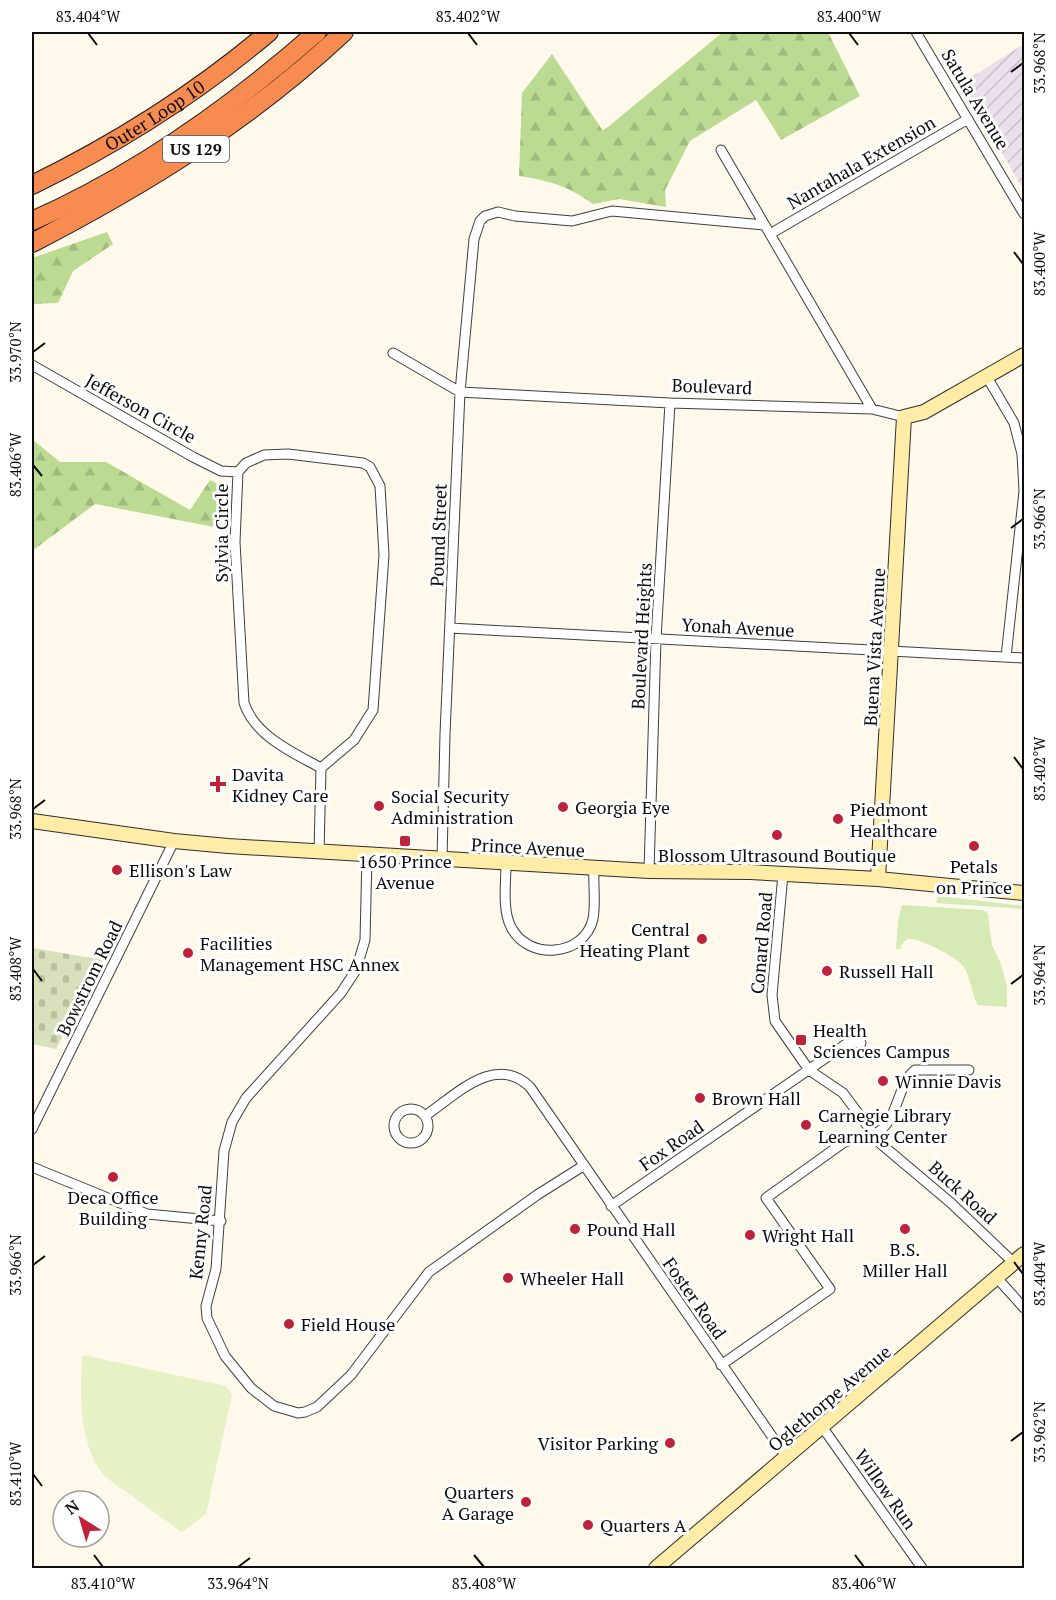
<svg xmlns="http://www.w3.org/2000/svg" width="1056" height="1600" viewBox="0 0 1056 1600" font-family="'PT Serif',serif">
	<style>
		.industrial { fill: url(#industrial-furrows) }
		.grass { fill: #d5eab4 }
		.forest { fill: url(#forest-firs) }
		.cemetery { fill: url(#cemetery-stones) }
		.pitch { fill: #e6f1c6 }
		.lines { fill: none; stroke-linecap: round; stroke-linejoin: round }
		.street-casing { stroke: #3f3f3f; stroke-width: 11 }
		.secondary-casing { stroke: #2e2e2e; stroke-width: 16 }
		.highway-casing { stroke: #1d1d1d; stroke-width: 20 }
		.street { stroke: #fff; stroke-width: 9 }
		.secondary { stroke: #ffeca6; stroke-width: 14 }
		.highway { stroke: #f88c50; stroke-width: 18 }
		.ticks { fill: none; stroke: #0c0c0c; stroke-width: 2 }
		.poi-dot { fill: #bf2139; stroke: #fff; stroke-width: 2 }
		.labels { text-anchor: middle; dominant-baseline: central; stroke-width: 6; stroke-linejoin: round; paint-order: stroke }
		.shield { fill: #fff; stroke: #555; stroke-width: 1.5 }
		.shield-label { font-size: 16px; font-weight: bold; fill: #0c0c0c }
		.street-label { font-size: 18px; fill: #0c0c0c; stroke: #fff }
		.poi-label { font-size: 18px; fill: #0c0c0c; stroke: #fff; text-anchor: start }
		.neatline { fill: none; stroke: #0c0c0c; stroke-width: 2 }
		.ticks-label { font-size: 15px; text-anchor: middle; fill: #0c0c0c }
	</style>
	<defs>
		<pattern id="industrial-furrows" width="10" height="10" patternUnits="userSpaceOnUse" patternTransform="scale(1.5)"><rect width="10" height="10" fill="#e9e0eb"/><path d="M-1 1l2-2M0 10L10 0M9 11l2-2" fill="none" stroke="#c7bfc8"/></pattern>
		<pattern id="forest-firs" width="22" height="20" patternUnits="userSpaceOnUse" patternTransform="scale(1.5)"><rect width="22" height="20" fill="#bbdb93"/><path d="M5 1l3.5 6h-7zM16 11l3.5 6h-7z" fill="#a0bb7e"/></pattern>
		<pattern id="cemetery-stones" width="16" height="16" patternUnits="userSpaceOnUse" patternTransform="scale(1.5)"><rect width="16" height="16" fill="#d8e1bc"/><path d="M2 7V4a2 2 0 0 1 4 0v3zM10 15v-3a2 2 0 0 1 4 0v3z" fill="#b8c0a0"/></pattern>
	</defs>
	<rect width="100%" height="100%" fill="#fff9eb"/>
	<path class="industrial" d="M1024,44V191L962,83Z"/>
	<path class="grass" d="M938,896L1024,906V909L936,903Z
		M902,905L983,910L988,914L992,945L1001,964L1007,987V1007L978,1005C971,993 971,977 963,966C958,958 917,937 909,939C904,940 902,944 900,949H896L898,921Z"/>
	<path class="forest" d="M723,32H828L860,96L781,140L756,100L690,141L665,190L666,207L619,199L593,204C566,185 550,181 519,176L522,93L552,54L603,131Z
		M107,232L113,244L73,271L58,303L32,304V258Z
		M32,439L60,462H106L190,510L210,480L225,488L220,528L95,504L32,551Z"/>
	<path class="cemetery" d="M34,948L102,960L56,1049L32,1044V954Z"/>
	<path class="pitch" d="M83,1355L226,1386L232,1395L206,1514L182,1532C165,1520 147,1507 130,1494C122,1489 114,1484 107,1478C80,1453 78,1390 83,1355Z"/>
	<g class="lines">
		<g class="street-casing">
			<path id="street" d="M916,32L1024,214
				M721,150L872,409
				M770,234L968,119
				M393,353L460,392L670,403L872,409L904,417
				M32,365L193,457L221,471L238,472
				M987,377L1014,423L1022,454L1024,491L1006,657
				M450,628L1024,658
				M319,853L321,768C292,752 255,736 244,703L235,542L238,472L246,463L264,455L288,454L363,463L370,467L380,486L384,555L373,710L354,740L321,768
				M367,855L365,940L356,970L341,993L246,1098L232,1122L224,1151L216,1269L206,1306L207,1318L225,1356L251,1388L274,1406L298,1413L305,1412L317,1407L351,1375L429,1272L537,1195L583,1166
				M442,860L445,734L460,392L474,239L480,221L485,216L498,212L515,216L572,221L612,211L764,225
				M506,864C506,883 502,910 511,927C528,961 584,957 593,919C596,903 593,884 594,868
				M649,871L656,639L670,403
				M783,874L772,995L775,1021L809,1070L843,1093L881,1144L951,1203L1014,1263
				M394 1126a17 17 0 1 1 34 0a17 17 0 1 1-34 0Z
				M425,1116C456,1095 495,1053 530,1087L787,1458
				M32,1129L174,841
				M32,1167L147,1214L221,1221
				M611,1206L846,1044L850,1042L861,1043
				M997,1278L1024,1308
				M721,1365L830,1289L766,1198L843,1143C854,1138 868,1137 875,1134C899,1121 896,1086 915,1070H969
				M823,1428L922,1568"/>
		</g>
		<g class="secondary-casing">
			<path id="secondary" d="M32,821L174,841L228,846L649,871L750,872L878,879L1024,893
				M878,879L904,417L924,412L1024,355
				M656,1568L1024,1254"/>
		</g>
		<g class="highway-casing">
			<g id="highway">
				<path id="s1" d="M32,185C116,144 197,93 269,32"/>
				<path d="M32,221C136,175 232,107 317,32"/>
				<path d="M32,243C146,184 250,120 344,32"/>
			</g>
		</g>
		<use href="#street" class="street"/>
		<use href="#secondary" class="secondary"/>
		<use href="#highway" class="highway"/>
	</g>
	<path class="ticks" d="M88,33L97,45M468,33L477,45M849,33L858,45M1011,72L1023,63M1014,252L1023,264M33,352L45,343M33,465L42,476M1011,528L1023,519M1014,757L1023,769M33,809L45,800M33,969L42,981M1011,984L1023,975M1014,1262L1023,1274M33,1265L45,1256M1011,1441L1023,1432M33,1474L42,1486M94,1555L103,1567M474,1555L484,1567M855,1555L864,1567M238,1567L250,1558"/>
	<g class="poi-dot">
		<path d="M215 775h6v6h6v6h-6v6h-6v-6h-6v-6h6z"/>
		<circle cx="379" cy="806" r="6"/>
		<circle cx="563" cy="807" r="6"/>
		<circle cx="838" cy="819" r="6"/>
		<circle cx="777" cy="835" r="6"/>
		<rect x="399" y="835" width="12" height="12" rx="3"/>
		<circle cx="974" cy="846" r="6"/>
		<circle cx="117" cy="870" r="6"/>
		<circle cx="702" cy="939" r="6"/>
		<circle cx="188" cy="953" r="6"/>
		<circle cx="827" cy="971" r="6"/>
		<rect x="795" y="1034" width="12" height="12" rx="3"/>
		<circle cx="883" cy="1081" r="6"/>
		<circle cx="700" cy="1098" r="6"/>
		<circle cx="806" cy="1125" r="6"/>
		<circle cx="113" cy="1177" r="6"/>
		<circle cx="575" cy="1229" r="6"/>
		<circle cx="905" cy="1229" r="6"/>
		<circle cx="750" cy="1235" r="6"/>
		<circle cx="508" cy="1278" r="6"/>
		<circle cx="289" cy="1324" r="6"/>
		<circle cx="670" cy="1443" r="6"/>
		<circle cx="526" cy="1502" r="6"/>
		<circle cx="588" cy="1525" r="6"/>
	</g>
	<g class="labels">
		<rect class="shield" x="163" y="136" width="66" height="26" rx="4.5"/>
		<g class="shield-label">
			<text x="196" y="149">US 129</text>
		</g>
		<g class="street-label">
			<text transform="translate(976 99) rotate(59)">Satula Avenue</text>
			<text stroke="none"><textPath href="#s1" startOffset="141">Outer Loop 10</textPath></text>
			<text transform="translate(861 162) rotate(-30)">Nantahala Extension</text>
			<text transform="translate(712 386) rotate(2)">Boulevard</text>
			<text transform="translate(141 408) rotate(29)">Jefferson Circle</text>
			<text transform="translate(221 533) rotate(-90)">Sylvia Circle</text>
			<text transform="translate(438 535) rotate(-88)">Pound Street</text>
			<text transform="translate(738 627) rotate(3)">Yonah Avenue</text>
			<text transform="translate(641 636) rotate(-87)">Boulevard Heights</text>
			<text transform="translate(874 647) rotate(-87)">Buena Vista Avenue</text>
			<text transform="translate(528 847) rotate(3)">Prince Avenue</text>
			<text transform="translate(761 943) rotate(-85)">Conard Road</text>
			<text transform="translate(89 978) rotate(-64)">Bowstrom Road</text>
			<text transform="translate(671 1145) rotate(-35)">Fox Road</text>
			<text transform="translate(963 1192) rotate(42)">Buck Road</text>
			<text transform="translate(200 1232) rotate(-84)">Kenny Road</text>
			<text transform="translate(695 1298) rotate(55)">Foster Road</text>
			<text transform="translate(829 1398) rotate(-40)">Oglethorpe Avenue</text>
			<text transform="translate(886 1489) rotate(55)">Willow Run</text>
		</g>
		<g class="poi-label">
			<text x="232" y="774">Davita<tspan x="232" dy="21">Kidney Care</tspan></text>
			<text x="391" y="796">Social Security<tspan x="391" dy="21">Administration</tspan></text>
			<text x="575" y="807">Georgia Eye</text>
			<text x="850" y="809">Piedmont<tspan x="850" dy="21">Healthcare</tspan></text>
			<text x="777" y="855" text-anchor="middle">Blossom Ultrasound Boutique</text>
			<text x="405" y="861" text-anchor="middle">1650 Prince<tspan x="405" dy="21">Avenue</tspan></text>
			<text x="974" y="866" text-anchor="middle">Petals<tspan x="974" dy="21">on Prince</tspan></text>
			<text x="129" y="870">Ellison's Law</text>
			<text x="690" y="929" text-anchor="end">Central<tspan x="690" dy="21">Heating Plant</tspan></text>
			<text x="200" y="943">Facilities<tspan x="200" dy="21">Management HSC Annex</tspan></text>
			<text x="839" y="971">Russell Hall</text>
			<text x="813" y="1030">Health<tspan x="813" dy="21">Sciences Campus</tspan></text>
			<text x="895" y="1081">Winnie Davis</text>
			<text x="712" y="1098">Brown Hall</text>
			<text x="818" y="1115">Carnegie Library<tspan x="818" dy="21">Learning Center</tspan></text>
			<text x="113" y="1197" text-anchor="middle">Deca Office<tspan x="113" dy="21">Building</tspan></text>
			<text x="587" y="1229">Pound Hall</text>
			<text x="762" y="1235">Wright Hall</text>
			<text x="905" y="1249" text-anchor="middle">B.S.<tspan x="905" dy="21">Miller Hall</tspan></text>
			<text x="520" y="1278">Wheeler Hall</text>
			<text x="301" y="1324">Field House</text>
			<text x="658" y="1443" text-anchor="end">Visitor Parking</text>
			<text x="514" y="1492" text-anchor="end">Quarters<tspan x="514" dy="21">A Garage</tspan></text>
			<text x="600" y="1525">Quarters A</text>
		</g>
	</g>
	<rect width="1056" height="1600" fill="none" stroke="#ffffff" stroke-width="66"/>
	<g transform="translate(81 1519) rotate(323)"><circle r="28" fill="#ffffff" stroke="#9e9e9e" stroke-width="1.5"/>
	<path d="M0-4.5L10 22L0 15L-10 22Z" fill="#bf2139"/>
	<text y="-9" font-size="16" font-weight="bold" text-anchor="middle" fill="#0c0c0c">N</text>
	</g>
	<rect x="33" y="33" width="990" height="1534" class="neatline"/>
	<g class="ticks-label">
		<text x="88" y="22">83.404°W</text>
		<text x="468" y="22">83.402°W</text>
		<text x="849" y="22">83.400°W</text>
		<text transform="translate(1040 63) rotate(-90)" y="5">33.968°N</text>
		<text transform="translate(1040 264) rotate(-90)" y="5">83.400°W</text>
		<text transform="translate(16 352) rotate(-90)" y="5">33.970°N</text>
		<text transform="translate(16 465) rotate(-90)" y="5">83.406°W</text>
		<text transform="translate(1040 519) rotate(-90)" y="5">33.966°N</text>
		<text transform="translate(1040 769) rotate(-90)" y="5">83.402°W</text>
		<text transform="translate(16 809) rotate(-90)" y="5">33.968°N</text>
		<text transform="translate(16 969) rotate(-90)" y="5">83.408°W</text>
		<text transform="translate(1040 975) rotate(-90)" y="5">33.964°N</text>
		<text transform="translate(16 1265) rotate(-90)" y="5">33.966°N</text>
		<text transform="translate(1040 1274) rotate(-90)" y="5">83.404°W</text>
		<text transform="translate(1040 1432) rotate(-90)" y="5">33.962°N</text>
		<text transform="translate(16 1474) rotate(-90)" y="5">83.410°W</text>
		<text x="103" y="1589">83.410°W</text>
		<text x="238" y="1589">33.964°N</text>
		<text x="484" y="1589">83.408°W</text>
		<text x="864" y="1589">83.406°W</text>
	</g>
</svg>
